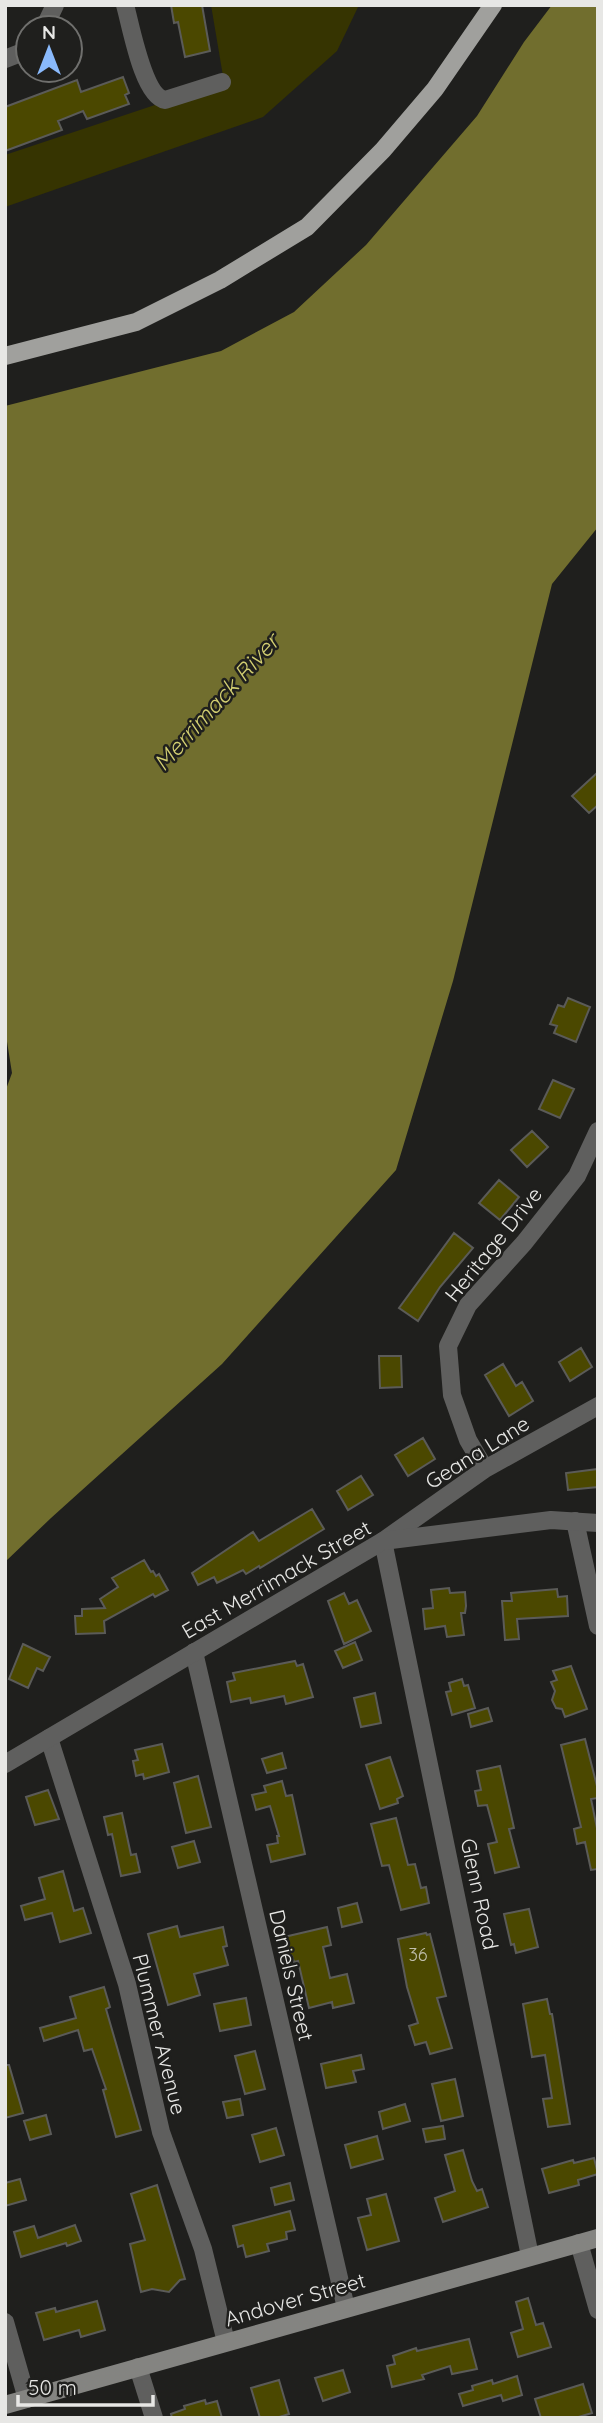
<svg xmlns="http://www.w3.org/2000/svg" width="603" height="2423" viewBox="0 0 603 2423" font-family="Quicksand,sans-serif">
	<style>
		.green { fill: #363401 }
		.water { fill: #716e2e }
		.building { fill: #4b4800; stroke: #5b5b58; stroke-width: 2 }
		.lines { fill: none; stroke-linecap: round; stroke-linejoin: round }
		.minor { stroke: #5f5f5e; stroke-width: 18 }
		.tertiary { stroke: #5f5f5e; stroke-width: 18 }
		.secondary { stroke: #848481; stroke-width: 18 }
		.primary { stroke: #a0a09d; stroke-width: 18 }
		.labels { text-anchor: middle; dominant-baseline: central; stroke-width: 5; stroke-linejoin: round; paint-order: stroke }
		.number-label { font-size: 18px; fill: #c0bfac }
		.street-label { font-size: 21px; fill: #e7e7e5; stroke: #1f1f1d }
		.water-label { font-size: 23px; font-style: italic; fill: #d3cf72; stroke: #1f1f1d }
	</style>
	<rect width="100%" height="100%" fill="#1f1f1d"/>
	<path class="green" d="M211,5H359L337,51L263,117L5,207V155L224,82Z"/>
	<path class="water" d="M552,5H598V527L552,584L453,981L396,1170L222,1364L51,1518L5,1562V1092L12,1073L5,1029V406L221,351L294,312L366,245L477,116L524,42Z"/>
	<path class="building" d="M171,5H202L210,51L185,57L178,22L174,23Z
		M123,77L129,93L125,95L129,104L87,119L83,111L58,121L62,130L5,151V107L77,80L81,92Z
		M598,772V805L589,813L572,796Z
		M568,998L590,1007L576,1042L554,1033L557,1026L550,1024L558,1005L564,1007Z
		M553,1080L574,1089L560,1118L539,1109Z
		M532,1131L548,1147L527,1167L511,1150Z
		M499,1180L519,1197L500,1220L479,1203Z
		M454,1233L473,1248L440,1287L418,1321L399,1308Z
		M581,1348L592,1367L570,1381L559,1362Z
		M379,1356H401L402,1387L380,1388Z
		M503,1364L516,1386L522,1382L533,1401L509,1416L485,1375Z
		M423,1438L435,1459L408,1476L395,1455Z
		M598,1469V1487L568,1490L566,1473Z
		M361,1476L373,1495L348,1510L337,1491Z
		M312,1509L324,1529L260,1568L259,1566L246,1574L243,1570L217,1583L214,1577L198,1585L192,1573L253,1532L259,1541Z
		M144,1560L151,1572L153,1571L156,1576L159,1574L168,1590L155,1597L153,1594L104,1621L105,1633L76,1634L75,1616H82V1609L105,1608L100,1599L118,1587L112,1578Z
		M449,1588L450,1593L465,1592L466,1606L465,1613H461L464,1635L447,1637L445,1626L425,1629L423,1609L433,1608L431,1590Z
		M557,1589L558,1597L567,1596L568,1616L517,1619L519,1639L505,1640L502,1601H512L511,1593Z
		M344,1593L349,1604L357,1600L371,1631L344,1644L328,1601Z
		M355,1642L362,1660L343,1668L335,1651Z
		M23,1644L50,1657L43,1671L37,1668L28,1688L9,1679Z
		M295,1661L297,1666L303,1664L313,1697L286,1704L284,1696L251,1703L250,1698L231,1702L227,1682L235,1680L233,1673Z
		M571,1666L587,1709L565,1717L562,1709L556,1708L552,1700L555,1691L551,1682L557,1680L553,1671Z
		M462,1679L464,1686L468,1685L475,1708L452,1715L446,1692L451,1691L449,1683Z
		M375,1693L381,1723L361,1727L354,1698Z
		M488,1708L492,1721L471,1727L468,1714Z
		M585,1739L598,1790V1798L591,1799L598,1833V1869L591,1870L585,1842L577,1844L574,1829L581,1827L561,1745Z
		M162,1744L169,1772L144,1779L143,1774L136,1776L133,1761L138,1760L135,1750Z
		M282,1753L286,1768L267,1773L262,1759Z
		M390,1757L403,1796L397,1799L398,1803L380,1809L366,1765Z
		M500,1766L514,1828L509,1829L519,1867L495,1873L488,1844L497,1842L487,1805L478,1806L475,1791L481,1790L477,1771Z
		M198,1776L211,1827L186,1833L174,1783Z
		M282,1781L286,1796L292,1795L305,1854L271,1862L267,1845L278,1843L277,1836H279L270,1806L256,1810L252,1795L266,1792L264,1786Z
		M48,1790L59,1819L35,1825L26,1797Z
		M122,1813L131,1855L136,1854L140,1872L121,1876L112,1834L108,1835L104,1817Z
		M396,1818L408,1865L415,1864L421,1888L426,1887L429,1903L401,1910L389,1865L382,1866L371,1824Z
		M194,1841L200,1862L178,1868L172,1847Z
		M63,1871L74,1911L83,1908L91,1933L60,1942L52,1913L25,1920L21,1906L45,1899L39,1878Z
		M357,1903L362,1922L342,1927L338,1908Z
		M529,1909L538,1947L516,1953L514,1944L511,1945L504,1914Z
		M177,1926L180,1937L223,1927L227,1946L223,1947L228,1965L194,1974L200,1995L168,2005L148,1934Z
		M327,1927L331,1945L323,1947L330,1978L347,1974L354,2003L333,2008L332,2002L309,2008L298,1961L294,1962L292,1956L289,1957L284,1937Z
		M426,1933L427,1935L430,1934L446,1996L437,1998L452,2048L430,2054L426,2042L415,2045L409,2026L418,2023L407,1987L398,1939Z
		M104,1987L110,2007L106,2009L141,2130L116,2137L103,2090L106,2089L92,2049L84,2051L78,2030L44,2041L40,2028L76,2018L70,1997Z
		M246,1998L251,2025L220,2031L214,2004Z
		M547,1999L550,2014H552L570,2124L548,2127L543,2099L552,2098L545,2055L532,2057L523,2004Z
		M255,2051L265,2089L245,2094L235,2056Z
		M361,2055L364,2069L353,2071L356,2082L326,2088L321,2064Z
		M5,2065H9L23,2113L5,2118Z
		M455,2079L463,2116L441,2121L432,2084Z
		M240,2099L243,2115L227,2118L223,2102Z
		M405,2104L410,2121L383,2129L379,2112Z
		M46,2115L51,2134L30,2140L24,2121Z
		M443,2126L445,2139L426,2142L423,2129Z
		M276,2128L284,2155L260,2162L252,2135Z
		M377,2136L383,2159L351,2168L345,2145Z
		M463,2150L472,2181L477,2191L482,2189L488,2207L443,2222L435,2198L455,2191L445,2155Z
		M594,2158L598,2174L578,2180L579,2185L549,2193L542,2169L573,2160L574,2163Z
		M20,2179L26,2200L5,2206V2183Z
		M290,2183L294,2200L275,2205L271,2188Z
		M157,2185L185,2279L180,2280L169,2292L152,2289L141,2292L130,2244L145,2240L131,2194Z
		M386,2194L399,2241L367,2250L358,2218L371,2215L367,2199Z
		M290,2211L295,2230L286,2232L287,2239L267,2244L269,2251L246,2257L243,2245L238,2247L233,2226Z
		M75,2225L81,2241L67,2246L66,2243L21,2257L14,2232L34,2226L38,2238Z
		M528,2298L536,2325L543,2323L551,2347L518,2357L511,2333L523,2329L516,2302Z
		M97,2301L105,2330L81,2337L79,2330L44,2340L36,2313L55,2308L56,2312Z
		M469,2339L477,2369L452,2374L450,2366L422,2375L424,2379L392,2387L387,2366L395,2364L393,2356L416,2348L417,2351Z
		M343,2370L350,2392L323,2401L315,2378Z
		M517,2376L522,2395L503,2401L501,2395L463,2406L459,2394L473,2390L472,2386L492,2380L493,2384Z
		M279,2380L289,2414L276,2418H260L251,2388Z
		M583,2384L592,2413L575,2418H541L535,2399Z
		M205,2400L206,2404L217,2401L222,2418H172L171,2414L185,2409L184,2406Z"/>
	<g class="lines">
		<path class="minor" d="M125,5C131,26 143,96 165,100L222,82
			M44,28L55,5
			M5,59L28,50
			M485,1469L468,1440L452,1395L448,1346L468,1305L524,1243L577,1176L598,1131
			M575,1521L598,1626
			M194,1652L346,2308
			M49,1738L127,1984L161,2132L203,2249L226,2342
			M579,2243L598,2310
			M530,2256L383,1541L485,1469L598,1406
			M5,2322L27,2399
			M138,2367L154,2418"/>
		<path class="tertiary" d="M5,1764L383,1541L551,1520L598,1523"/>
		<path class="secondary" d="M5,2405L598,2238"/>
		<path class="primary" d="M5,356L136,322L220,280L307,227L383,150L435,89L493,5"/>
	</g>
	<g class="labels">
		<g class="number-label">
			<text x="418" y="1954">36</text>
		</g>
		<g class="street-label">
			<text transform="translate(493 1244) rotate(-51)">Heritage Drive</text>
			<text transform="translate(477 1452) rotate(-32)">Geana Lane</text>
			<text transform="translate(276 1579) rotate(-30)">East Merrimack Street</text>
			<text transform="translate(480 1894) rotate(78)">Glenn Road</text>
			<text transform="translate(292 1975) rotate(77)">Daniels Street</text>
			<text transform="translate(160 2034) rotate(76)">Plummer Avenue</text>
			<text transform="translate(295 2299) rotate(-16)">Andover Street</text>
		</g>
		<g class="water-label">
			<text transform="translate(216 702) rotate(-48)">Merrimack River</text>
		</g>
	</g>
	<rect width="603" height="2423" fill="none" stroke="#e7e7e5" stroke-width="14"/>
	<g transform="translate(49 49)"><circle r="33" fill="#1f1f1d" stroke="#6f6f6d" stroke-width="2"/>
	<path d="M0-5L12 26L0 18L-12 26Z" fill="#8abafc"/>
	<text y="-10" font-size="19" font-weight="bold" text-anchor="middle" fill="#e7e7e5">N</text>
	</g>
	<path d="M18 2395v10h135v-10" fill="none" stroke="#e7e7e5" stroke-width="3.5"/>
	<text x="28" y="2395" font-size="21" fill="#e7e7e5" stroke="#1f1f1d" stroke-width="5" paint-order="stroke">50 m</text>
</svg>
